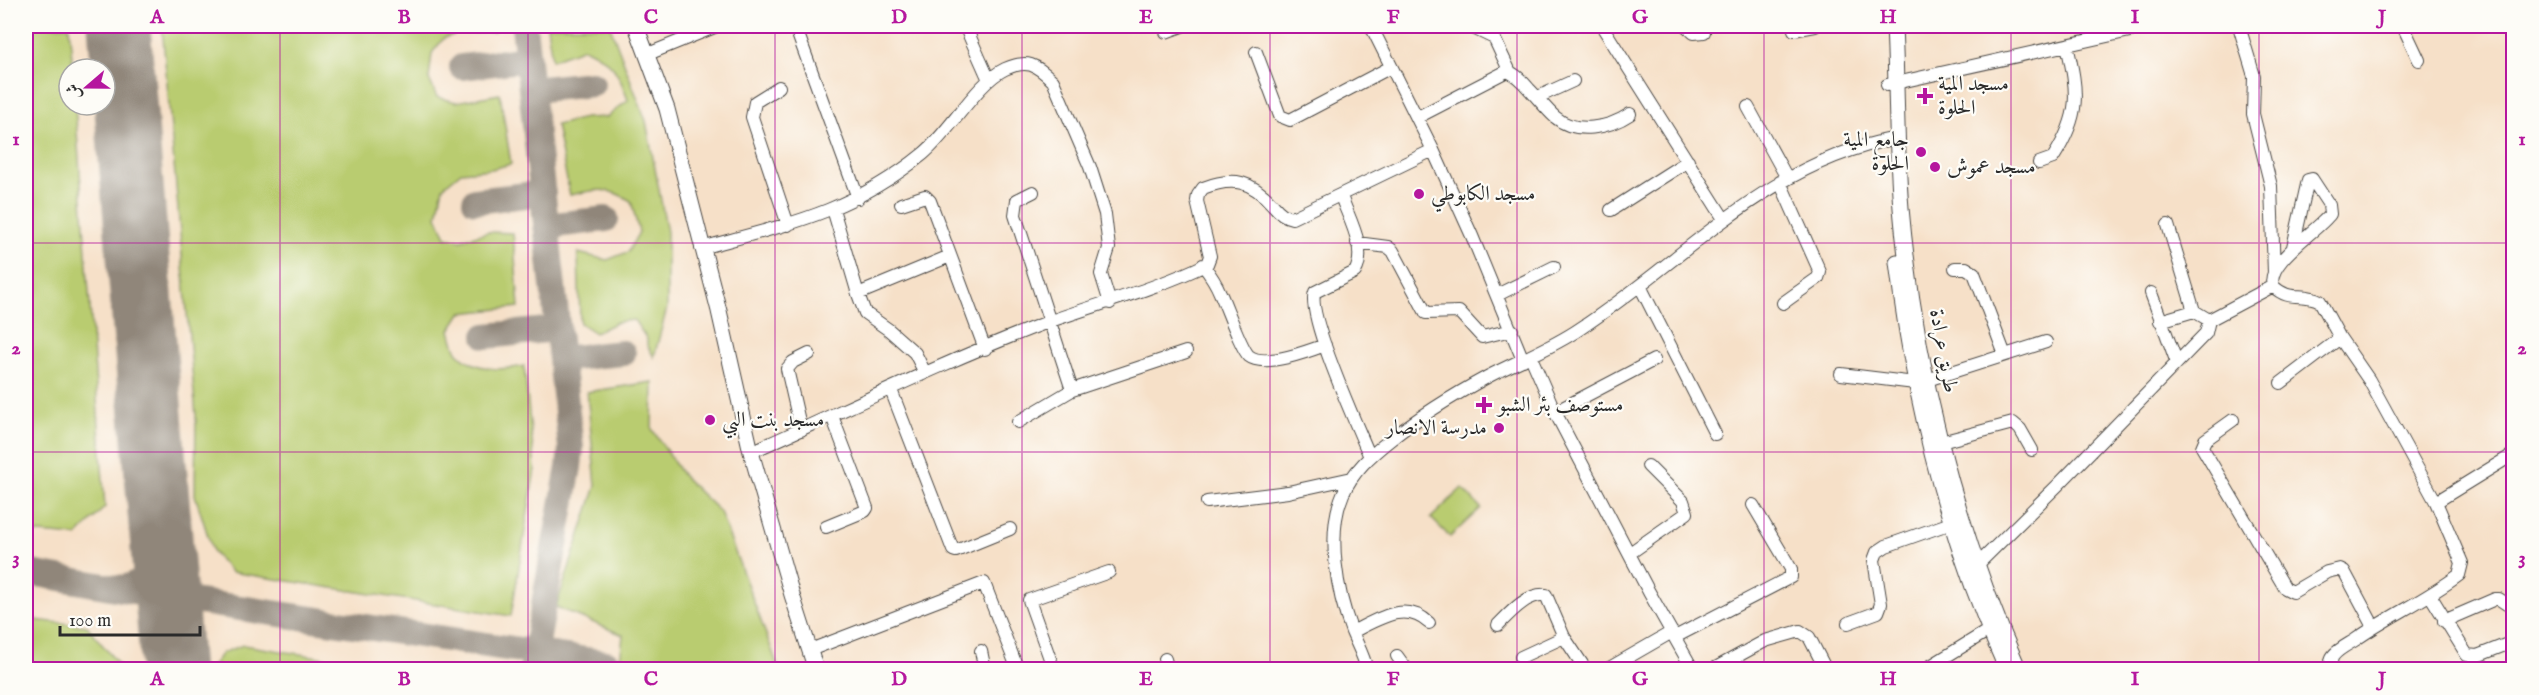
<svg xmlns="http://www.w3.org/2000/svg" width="2539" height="695" viewBox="0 0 2539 695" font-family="'IM FELL English',Amiri,serif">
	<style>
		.grass { fill: #b9cc70; stroke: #727c4e; stroke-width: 1.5 }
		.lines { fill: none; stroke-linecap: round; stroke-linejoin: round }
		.taxiway { stroke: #90867a; stroke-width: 26 }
		.runway { stroke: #90867a; stroke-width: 63 }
		.minor-casing { stroke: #494643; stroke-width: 14 }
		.major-casing { stroke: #494643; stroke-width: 17 }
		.minor { stroke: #fff; stroke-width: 12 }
		.major { stroke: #fff; stroke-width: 15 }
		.grid { fill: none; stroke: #b5179e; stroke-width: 1.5; stroke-opacity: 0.55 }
		.poi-dot { fill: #b5179e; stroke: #fdfcf7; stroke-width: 2 }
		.labels { text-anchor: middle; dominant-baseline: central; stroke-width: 4.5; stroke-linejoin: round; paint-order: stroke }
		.poi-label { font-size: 21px; fill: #2b2b2b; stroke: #fdfcf7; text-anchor: start }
		.street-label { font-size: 21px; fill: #2b2b2b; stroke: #fdfcf7 }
		.neatline { fill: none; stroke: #b5179e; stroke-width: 2 }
		.grid-label { font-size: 20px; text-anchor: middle; font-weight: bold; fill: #b5179e }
	</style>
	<rect width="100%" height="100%" fill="#fdfcf7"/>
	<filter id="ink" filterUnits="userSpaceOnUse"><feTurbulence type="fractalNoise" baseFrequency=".0167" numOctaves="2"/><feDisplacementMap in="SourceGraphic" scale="12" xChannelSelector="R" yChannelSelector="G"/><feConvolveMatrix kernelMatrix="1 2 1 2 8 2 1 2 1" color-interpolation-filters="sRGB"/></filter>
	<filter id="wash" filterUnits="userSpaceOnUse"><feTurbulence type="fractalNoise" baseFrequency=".008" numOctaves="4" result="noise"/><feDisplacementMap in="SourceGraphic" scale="24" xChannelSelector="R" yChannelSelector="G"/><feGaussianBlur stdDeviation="1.35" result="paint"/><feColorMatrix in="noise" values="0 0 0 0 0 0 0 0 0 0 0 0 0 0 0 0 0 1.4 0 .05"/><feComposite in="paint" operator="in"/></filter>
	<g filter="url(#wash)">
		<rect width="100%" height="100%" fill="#f6e0c8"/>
		<path class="grass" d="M26,26H69L73,69H69V105H75L105,507L77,536L26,532Z
			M162,26H494V32L459,33L444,38L432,53L429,79L437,97L456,102L500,94L511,164L492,169L461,172L443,187L437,216L446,237L461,240L488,232L513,233L519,307L461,313L450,330C452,337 454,348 458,353C475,371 502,371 524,366L535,469L511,616L231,572L213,552L195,495L196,416Z
			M547,26H610L646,121L667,232V308L654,357L647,345V339L634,320L617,322L595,333L580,323L578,253L607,260L628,252L639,232L631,201C606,186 597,189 570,195L556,125L585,118L607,117L628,100C617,70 614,62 584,48L552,60Z
			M653,382L652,429L683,476L720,512L779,669H619L623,635L556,607L596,486L587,392Z
			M1462,488L1481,508L1450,537L1431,518Z
			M26,619L87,626L122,669H26Z
			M243,645L394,669H210L222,653Z"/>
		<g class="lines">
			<path class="taxiway" d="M524,26L571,448L569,467L532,670
				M462,67L528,59
				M531,90L592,84
				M475,201L543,193
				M546,226L606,219
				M486,336L557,329
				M561,359L623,353
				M26,572L166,597L607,663
				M117,588C143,588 157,567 161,544"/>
			<path class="runway" d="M119,26L172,670"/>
		</g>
	</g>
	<g filter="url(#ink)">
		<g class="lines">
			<g class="minor-casing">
				<path id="minor" d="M795,26L858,198
					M965,26L989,80
					M1371,26L1433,150L1472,236L1523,360
					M1469,26L1494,38L1510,72
					M1602,26L1724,219
					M1686,26L1694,33L1704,32
					M2239,26L2254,76L2253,114L2271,186L2274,273
					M2403,26L2419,60
					M1794,30L1815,26
					M1166,32L1182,26
					M1256,52L1280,116L1290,120L1391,67
					M648,54L717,26
					M1887,85L2152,26
					M779,87L755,102L752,117L788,225
					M1538,97L1573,81
					M1748,107L1787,178
					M1418,117L1507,71C1516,74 1523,82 1529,89C1538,98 1546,109 1555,117C1576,135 1609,128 1630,114
					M2039,163L2053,158C2081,114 2078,93 2067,45
					M1780,182L1820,272L1818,278L1783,303
					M1033,192L1017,200L1015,215L1072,390L1186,352
					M1341,196C1348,217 1368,250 1355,272L1315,292C1305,313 1359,430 1370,457
					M901,204L925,196L930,201L985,349
					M833,209L858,294L950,256
					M1611,210L1688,161
					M2168,225L2194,311
					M1357,243L1388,247L1393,251L1426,313L1459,312L1482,337L1512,330
					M701,248C786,225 852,212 923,154C949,133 977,82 1005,69C1027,59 1036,64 1053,81L1090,167L1105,214L1109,248L1101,274L1110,303
					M1203,265C1210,274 1216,283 1220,293C1226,305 1241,349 1249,356C1264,368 1309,351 1325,345
					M1955,268H1966L1974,273L2005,355
					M1640,286L1715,434
					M2273,286C2290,303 2303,291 2320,301L2340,338L2369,380L2436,502
					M2151,293L2177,363
					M858,294L865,313L889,330L915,353L925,373
					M1497,295L1554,267
					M2160,321L2194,311L2209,320
					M1531,357L1555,412L1649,592L1693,670
					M1841,374L1915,383
					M1927,380L2046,342
					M2281,383L2340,338
					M891,390L953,550L956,551L1010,529
					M1555,412L1654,360
					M2233,420L2205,440L2202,447L2285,588L2293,592L2327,572L2340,569L2344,571L2374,627
					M1018,422L1072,390
					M801,430L787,369L793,362L809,354
					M1941,442L2013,423L2020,429L2032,450
					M751,452C850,408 947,360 1048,322C1101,303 1156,289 1207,264L1210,256L1197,201L1198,195L1203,188C1234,176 1252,181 1273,205C1278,211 1284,217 1292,218L1433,150
					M1207,502L1288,492L1352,478
					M826,527L865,511L867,508L832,416
					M1630,553L1687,513L1683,501L1648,466
					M1978,564L2058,485L2206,333L2209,320L2273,286C2265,262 2318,231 2330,214L2329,205L2312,179L2308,180L2293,247
					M2430,595L2467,655L2477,656L2505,645
					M2444,621L2495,599H2499L2514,609
					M1848,623L1878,612L1881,604L1874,560L1877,552L1886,546L1951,523
					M1498,625C1510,613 1527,593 1546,595L1564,637L1586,670
					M1352,632C1377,620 1405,600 1429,623
					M1675,637L1791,577V569L1753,505
					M810,650L984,583L1018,670
					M981,651L985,670
					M1397,656L1407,670
					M1521,657L1564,637
					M1165,659L1168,670
					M1054,670L1029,600L1109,572
					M1367,670C1364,656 1357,644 1352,632C1337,593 1326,533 1343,494C1353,471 1371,455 1390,440C1421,415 1454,395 1489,376C1520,360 1552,348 1581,328C1687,258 1766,163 1897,138
					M1606,670L1672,632
					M1712,670L1765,641L1800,631L1809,637L1825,668
					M1924,670L1989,630
					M2332,670C2331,665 2330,660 2333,656C2338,649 2349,644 2355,640C2389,616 2426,600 2459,575L2462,563L2436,502L2514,454"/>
			</g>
			<g class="major-casing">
				<path id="major" d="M636,26L667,109L719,311L751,452L792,595L816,670
					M1894,26C1897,86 1896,147 1901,208C1915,366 1954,525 2019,670
					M1897,262C1914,403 1948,540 2007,670"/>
			</g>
			<use href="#minor" class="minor"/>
			<use href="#major" class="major"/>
		</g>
	</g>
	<path class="grid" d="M280,26V670M528,26V670M775,26V670M1022,26V670M1270,26V670M1517,26V670M1764,26V670M2011,26V670M2259,26V670M26,243H2514M26,452H2514"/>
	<g class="poi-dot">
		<path d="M1922 87h6v6h6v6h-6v6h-6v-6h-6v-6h6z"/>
		<circle cx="1921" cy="152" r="6"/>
		<circle cx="1935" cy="167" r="6"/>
		<circle cx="1419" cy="194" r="6"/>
		<path d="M1481 396h6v6h6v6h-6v6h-6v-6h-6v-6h6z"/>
		<circle cx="710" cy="420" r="6"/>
		<circle cx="1499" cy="428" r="6"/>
	</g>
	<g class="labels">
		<g class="poi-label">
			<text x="1938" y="84">مسجد المية<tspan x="1938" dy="24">الحلوة</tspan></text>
			<text x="1909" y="140" text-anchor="end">جامع المية<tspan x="1909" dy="24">الحلوة</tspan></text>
			<text x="1947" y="167">مسجد عموش</text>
			<text x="1431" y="194">مسجد الكابوطي</text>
			<text x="1498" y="405">مستوصف بئر الشبو</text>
			<text x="722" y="420">مسجد بنت البي</text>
			<text x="1487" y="428" text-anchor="end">مدرسة الانصار</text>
		</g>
		<g class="street-label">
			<text transform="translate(1943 351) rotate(80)">طريق عرادة</text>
		</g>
	</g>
	<rect width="2539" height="695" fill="none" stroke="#fdfcf7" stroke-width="66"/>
	<g transform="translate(87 87) rotate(250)"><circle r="28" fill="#fdfcf7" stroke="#a9a8a5" stroke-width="1.5"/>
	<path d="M0-4.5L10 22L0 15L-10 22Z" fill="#b5179e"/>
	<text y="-9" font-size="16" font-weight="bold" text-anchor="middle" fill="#2b2b2b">ش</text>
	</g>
	<path d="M60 626v9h140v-9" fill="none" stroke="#2b2b2b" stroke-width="3"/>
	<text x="69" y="626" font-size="18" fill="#2b2b2b" stroke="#fdfcf7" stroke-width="4.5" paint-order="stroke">100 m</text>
	<rect x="33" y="33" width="2473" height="629" class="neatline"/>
	<g class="grid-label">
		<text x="157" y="23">A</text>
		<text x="404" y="23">B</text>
		<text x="651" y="23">C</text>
		<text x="899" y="23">D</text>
		<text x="1146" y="23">E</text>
		<text x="1393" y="23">F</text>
		<text x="1640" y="23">G</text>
		<text x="1888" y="23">H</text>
		<text x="2135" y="23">I</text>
		<text x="2382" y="23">J</text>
		<text x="16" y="145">1</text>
		<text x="2522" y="145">1</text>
		<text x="16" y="354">2</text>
		<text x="2522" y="354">2</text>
		<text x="16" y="564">3</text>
		<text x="2522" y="564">3</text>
		<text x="157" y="685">A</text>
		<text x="404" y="685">B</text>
		<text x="651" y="685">C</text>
		<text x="899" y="685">D</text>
		<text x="1146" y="685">E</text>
		<text x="1393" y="685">F</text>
		<text x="1640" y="685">G</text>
		<text x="1888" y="685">H</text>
		<text x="2135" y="685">I</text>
		<text x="2382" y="685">J</text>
	</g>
</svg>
